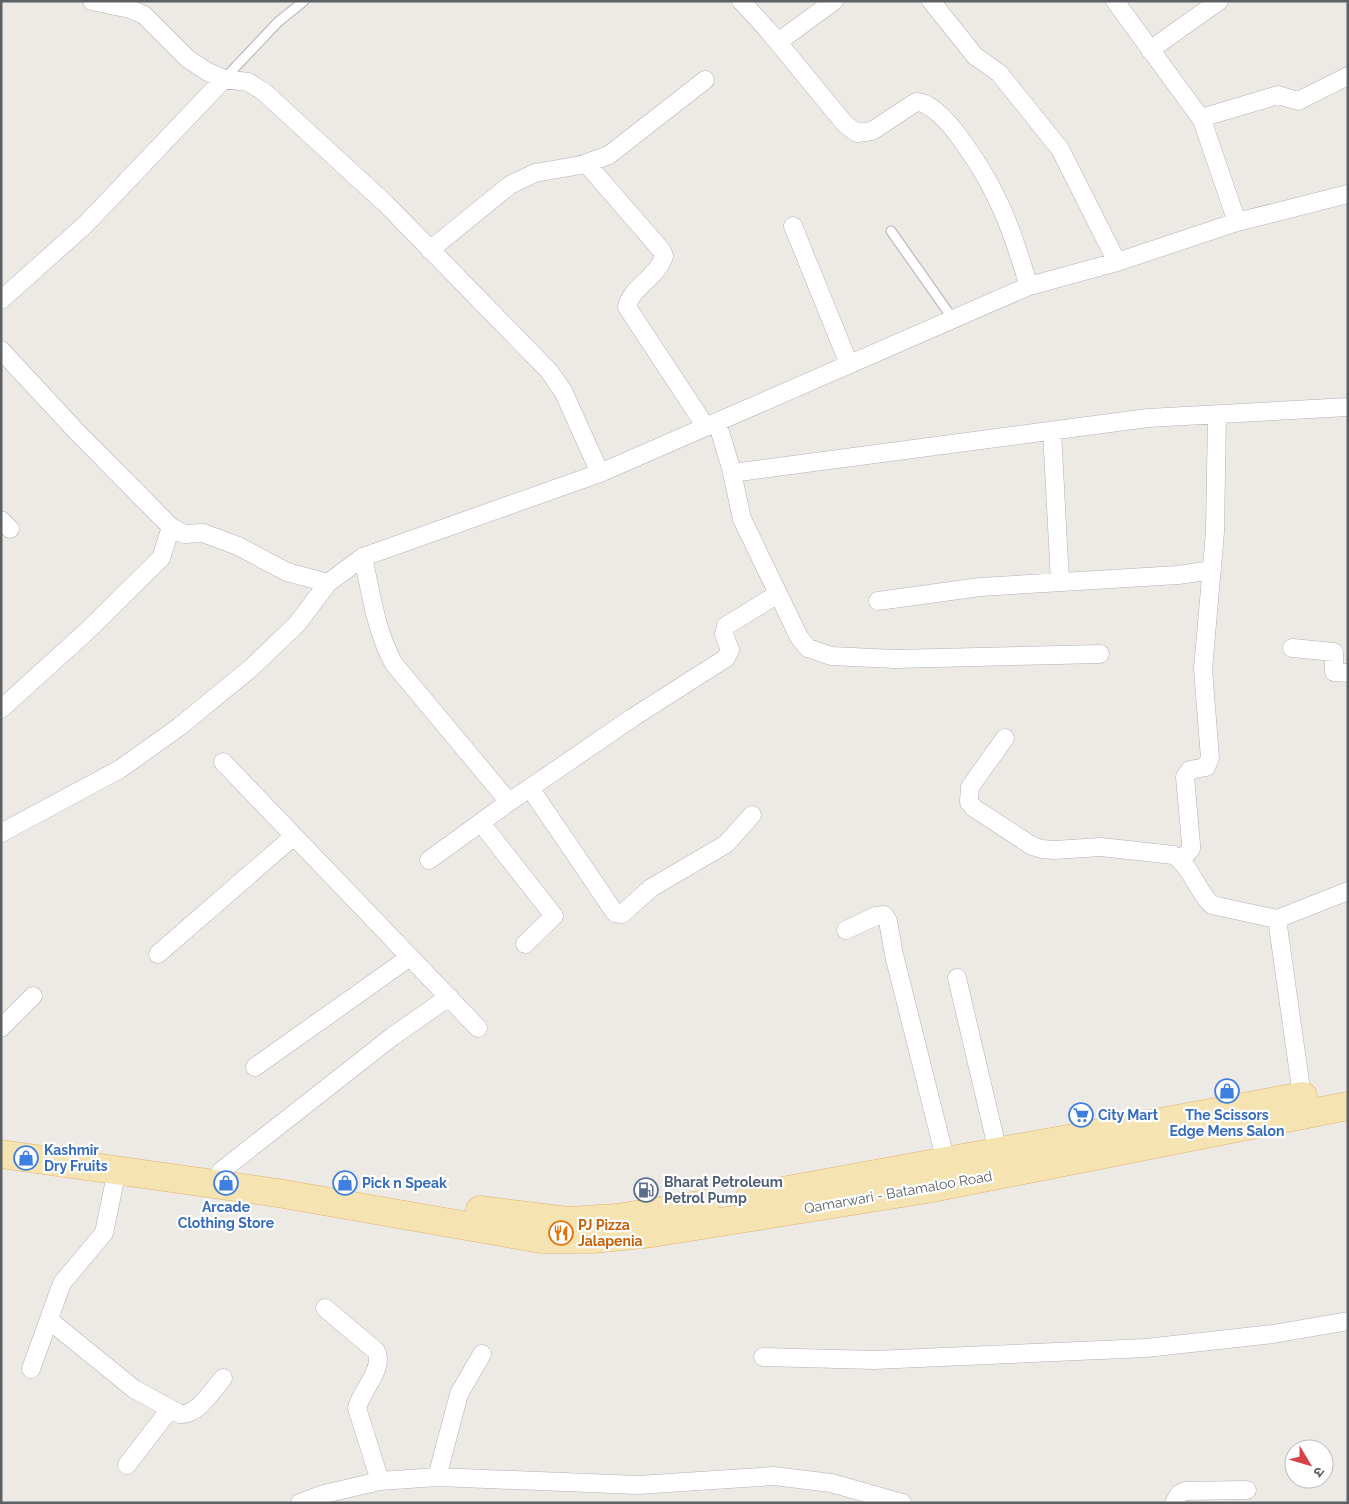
<svg xmlns="http://www.w3.org/2000/svg" width="1349" height="1504" viewBox="0 0 1349 1504" font-family="Raleway,'Noto Sans Devanagari',sans-serif">
	<style>
		.lines { fill: none; stroke-linecap: round; stroke-linejoin: round }
		.service-casing { stroke: #b0b2b5; stroke-width: 11 }
		.minor-casing { stroke: #b0b2b5; stroke-width: 19 }
		.primary-casing { stroke: #e1b26a; stroke-width: 29 }
		.service { stroke: #fff; stroke-width: 9 }
		.minor { stroke: #fff; stroke-width: 18 }
		.primary { stroke: #f5e3b1; stroke-width: 28 }
		.labels { text-anchor: middle; dominant-baseline: central; stroke-width: 4.5; stroke-linejoin: round; paint-order: stroke }
		.shop-label { font-size: 14px; font-weight: bold; fill: #366cbe; stroke: #fff; text-anchor: start }
		.service-label { font-size: 14px; font-weight: bold; fill: #4e5e75; stroke: #fff; text-anchor: start }
		.street-label { font-size: 14px; fill: #5c6063; stroke: #fff }
		.food-label { font-size: 14px; font-weight: bold; fill: #c56008; stroke: #fff; text-anchor: start }
	</style>
	<rect width="100%" height="100%" fill="#edeae5"/>
	<g class="lines">
		<g class="service-casing">
			<path id="service" d="M225,78L278,22L304,1
				M891,231L953,319"/>
		</g>
		<g class="minor-casing">
			<path id="minor" d="M92,1L130,9L144,15L188,59L208,72L224,79L248,82L264,92L386,204L549,371L563,391L600,473
				M741,1L766,28L845,124L857,133L872,131L916,102C944,101 988,179 999,203C1012,229 1020,259 1029,286
				M931,1L975,56L999,73L1060,149L1117,262
				M1115,1L1202,120L1237,222
				M778,42L834,1
				M1150,50L1219,1
				M1201,118L1278,95L1298,101L1348,76
				M586,163L662,251L664,256C656,279 631,287 627,307L706,427
				M793,226L849,364
				M430,250L510,185L535,173L581,165L609,155L705,80
				M1,300L86,224L224,79
				M1,350L77,432L171,527L184,534L203,533L238,546L287,572L328,583L363,557L600,473L1029,286L1117,262L1237,222L1348,194
				M717,422L731,468L742,519L799,637L808,648L831,656L895,659L1100,654
				M1052,431L1060,582
				M732,473L1148,418L1348,407
				M1,520L10,529
				M363,557C371,593 376,632 394,664L509,802L530,788L615,913L622,914L651,888L726,844L752,815
				M878,601L980,587L1178,575L1212,570
				M1292,648L1334,652V672L1348,673
				M1,709L86,632L161,558L171,527
				M1005,738L970,787L969,802L974,808L1032,846L1042,849L1054,850L1101,847L1173,855C1191,865 1196,890 1212,905L1277,919L1348,891
				M223,762L478,1028
				M530,788L632,718L726,658L730,650L724,634L726,626L778,594
				M481,823L554,916L525,944
				M1,833L120,769L179,727L251,668L297,624L328,583
				M429,860L509,802
				M1181,860L1191,849V844L1185,777L1190,770L1206,767L1210,758L1203,669L1215,532L1217,416
				M1277,919L1302,1096
				M846,930L876,916L884,915L888,921L894,955L946,1162
				M158,954L294,836
				M957,978L998,1152
				M1,1028L33,996
				M255,1067L410,957
				M221,1171L393,1036L449,997
				M325,1308L376,1351C385,1368 361,1391 357,1408L380,1481
				M49,1320L134,1389L180,1414C197,1416 213,1390 223,1378
				M763,1357L874,1360L1146,1348L1273,1334L1348,1321
				M31,1369L62,1283L104,1233L117,1170
				M127,1465L170,1409
				M437,1477L459,1394L482,1354
				M300,1503L324,1494L380,1481L437,1477L638,1485L774,1476L831,1483L902,1503
				M1174,1503L1179,1494L1185,1491L1247,1490"/>
		</g>
		<g class="primary-casing">
			<path id="primary" d="M1,1154L278,1193L541,1239H593L652,1233L927,1189L1348,1106
				M750,1197L1303,1096
				M480,1210L568,1221L617,1218L705,1204"/>
		</g>
		<use href="#service" class="service"/>
		<use href="#minor" class="minor"/>
		<use href="#primary" class="primary"/>
	</g>
	<defs>
		<g id="shop-ring" transform="scale(1.25)"><circle r="9.5" fill="#fff" stroke="#3f7fe0" stroke-width="1.5"/><path d="M-5-2.5h2.3a2.7 3.5 0 0 1 5.4 0H5L5.5 6h-11ZM-1.5-2.5h3a1.5 2.3 0 0 0-3 0Z" fill="#3f7fe0"/></g>
		<g id="supermarket-ring" transform="scale(1.25)"><circle r="9.5" fill="#fff" stroke="#3f7fe0" stroke-width="1.5"/><path d="M-6-5.5h2.5l.6 2H6L4.5 2H-2.5L-4.4-4H-6ZM-1.5 3.2a1.3 1.3 0 1 0 .1 0ZM3 3.2a1.3 1.3 0 1 0 .1 0Z" fill="#3f7fe0"/></g>
		<g id="fuel-ring" transform="scale(1.25)"><circle r="9.5" fill="#fff" stroke="#5c6f8a" stroke-width="1.5"/><path d="M-5.5-6h7V0h2V4h1.3V-2.5L3-4.5l.8-.8L6-3V5H2.5V1h-1V6h-7ZM-4.2-4.7v3.2H.2V-4.7Z" fill="#5c6f8a"/></g>
		<g id="restaurant-ring" transform="scale(1.25)"><circle r="9.5" fill="#fff" stroke="#e8710a" stroke-width="1.5"/><path d="M-5-6h1v4h1v-4h1v4h1v-4h1v5L-1.5 .5V6h-2V.5L-5-1ZM5-6V6H3V1.5H1.5Q1.5-4 5-6Z" fill="#e8710a"/></g>
	</defs>
	<g fill-rule="evenodd">
		<use href="#shop-ring" x="1227" y="1091"/>
		<use href="#supermarket-ring" x="1081" y="1115"/>
		<use href="#shop-ring" x="26" y="1158"/>
		<use href="#shop-ring" x="226" y="1183"/>
		<use href="#shop-ring" x="345" y="1183"/>
		<use href="#fuel-ring" x="646" y="1190"/>
		<use href="#restaurant-ring" x="561" y="1233"/>
	</g>
	<g class="labels">
		<g class="shop-label">
			<text x="1098" y="1115">City Mart</text>
			<text x="1227" y="1115" text-anchor="middle">The Scissors<tspan x="1227" dy="16">Edge Mens Salon</tspan></text>
			<text x="44" y="1150">Kashmir<tspan x="44" dy="16">Dry Fruits</tspan></text>
			<text x="362" y="1183">Pick n Speak</text>
			<text x="226" y="1207" text-anchor="middle">Arcade<tspan x="226" dy="16">Clothing Store</tspan></text>
		</g>
		<g class="service-label">
			<text x="664" y="1182">Bharat Petroleum<tspan x="664" dy="16">Petrol Pump</tspan></text>
		</g>
		<g class="street-label">
			<text transform="translate(898 1192) rotate(-10)">Qamarwari - Batamaloo Road</text>
		</g>
		<g class="food-label">
			<text x="578" y="1225">PJ Pizza<tspan x="578" dy="16">Jalapenia</tspan></text>
		</g>
	</g>
	<rect width="1349" height="1504" fill="none" stroke="#5c6063" stroke-width="5"/>
	<g transform="translate(1309 1464) rotate(128)"><circle r="24" fill="#ffffff" stroke="#bebfc1"/>
	<path d="M0-4L9 19L0 12L-9 19Z" fill="#d54348"/>
	<text y="-8" font-size="14" font-weight="bold" text-anchor="middle" fill="#5c6063">उ</text>
	</g>
</svg>
